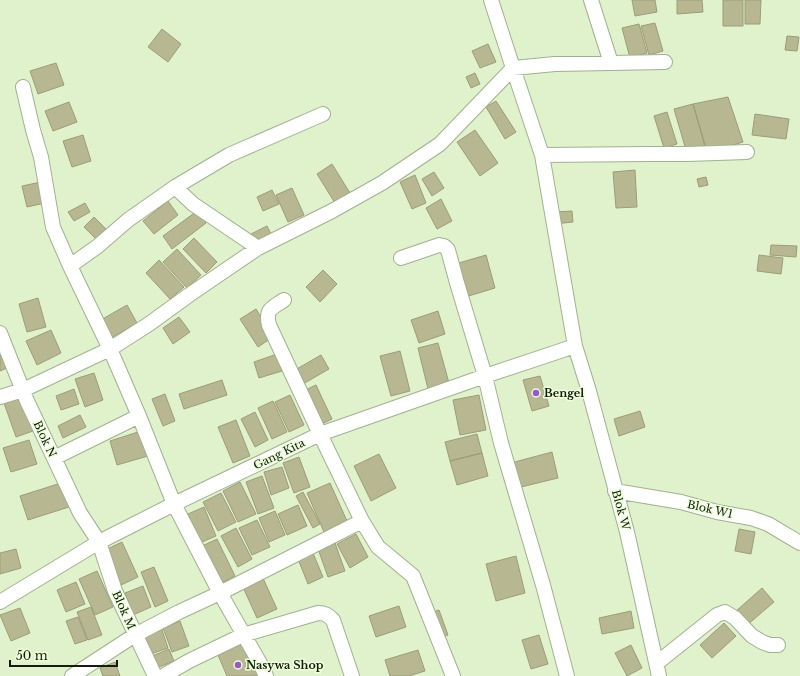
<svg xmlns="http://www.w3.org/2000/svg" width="800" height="676" viewBox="0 0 800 676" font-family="'Libre Baskerville',serif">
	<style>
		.building { fill: #b7b891; stroke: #9c9d77 }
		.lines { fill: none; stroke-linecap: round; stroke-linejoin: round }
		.minor-casing { stroke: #a0b18e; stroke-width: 16 }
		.minor { stroke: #fff; stroke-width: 14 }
		.poi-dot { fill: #9b56cb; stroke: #ecffd9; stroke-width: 1.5 }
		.labels { text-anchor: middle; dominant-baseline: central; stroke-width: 3; stroke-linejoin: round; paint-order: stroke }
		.poi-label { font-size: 11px; font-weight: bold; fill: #151b0e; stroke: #ecffd9; text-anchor: start }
		.street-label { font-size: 11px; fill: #151b0e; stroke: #ecffd9 }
	</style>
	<rect width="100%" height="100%" fill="#dff2cc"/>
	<path class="building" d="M632,0H655L657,12L635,16Z
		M677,0H702L703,12L677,14Z
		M723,0H743V26H723Z
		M745,0H761L760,24H745Z
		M655,23L663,51L649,55L641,26Z
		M639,24L647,53L630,58L622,28Z
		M162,29L181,44L168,62L148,47Z
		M787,36L799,37L797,51L785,50Z
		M488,44L496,62L480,68L472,51Z
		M56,63L64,85L38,94L30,71Z
		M475,73L480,84L471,88L466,77Z
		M728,97L743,142L707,153L693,104Z
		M496,101L516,132L505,139L486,107Z
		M69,102L77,122L53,131L45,111Z
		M693,104L705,145L686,150L674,109Z
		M667,112L677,144L664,148L654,116Z
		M755,114L789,119L786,139L752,135Z
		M475,130L498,163L480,176L457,142Z
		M83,135L91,161L72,167L63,141Z
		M332,164L350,193L335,203L317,174Z
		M635,170L637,207L616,208L613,172Z
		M434,172L444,188L432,196L422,179Z
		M415,175L426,203L412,209L400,182Z
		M706,177L708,185L699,187L697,179Z
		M41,182L45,203L27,207L22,186Z
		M292,188L304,215L288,222L276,195Z
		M272,190L279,204L263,211L257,197Z
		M441,199L452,221L437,229L426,208Z
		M168,201L178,215L154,234L143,221Z
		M85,203L90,212L74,221L68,212Z
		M197,211L206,223L172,249L163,236Z
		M572,211L573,222L554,224L553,212Z
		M94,217L108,231L98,241L84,227Z
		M267,226L271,234L255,242L251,234Z
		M194,238L217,262L206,273L183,249Z
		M771,245L797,246L796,257L770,255Z
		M177,249L201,275L187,288L163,262Z
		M486,255L495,288L462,298L452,265Z
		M759,255L783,258L781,274L757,271Z
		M159,260L184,287L170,299L146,273Z
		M323,270L337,284L320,302L306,287Z
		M38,298L46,327L27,332L19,304Z
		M127,305L137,323L109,339L99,321Z
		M256,309L273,337L258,347L240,319Z
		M438,311L445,334L419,343L411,320Z
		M179,317L190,332L173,344L163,328Z
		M51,330L61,353L37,365L26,341Z
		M438,343L449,383L428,389L418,348Z
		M400,351L410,391L391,396L380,356Z
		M0,352L7,368L0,371Z
		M277,354L282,371L259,378L254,362Z
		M321,355L329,369L296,388L288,374Z
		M94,373L103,400L85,407L75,379Z
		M540,376L549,406L532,411L523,380Z
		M222,380L227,395L184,409L179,394Z
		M316,385L332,419L312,429L295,395Z
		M74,389L79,404L61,410L56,396Z
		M165,394L175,421L163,426L152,399Z
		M290,395L304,425L289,432L275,402Z
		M479,395L486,430L460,435L453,400Z
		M21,397L33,431L16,437L4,403Z
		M273,401L287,432L272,439L258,408Z
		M640,411L645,427L619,436L614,419Z
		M255,412L268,440L255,447L241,419Z
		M80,415L86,427L63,438L58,426Z
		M236,420L250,456L233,463L218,427Z
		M141,431L148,456L117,465L110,441Z
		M477,434L482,453L450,461L445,442Z
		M29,440L37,464L11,472L3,448Z
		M552,452L558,478L517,488L511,463Z
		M482,453L488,476L457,485L450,461Z
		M379,454L396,488L371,501L354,466Z
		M299,457L310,487L294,493L283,463Z
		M282,467L289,488L271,495L264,472Z
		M262,476L274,508L258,514L246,482Z
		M240,482L256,514L238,522L223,491Z
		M61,483L69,507L28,520L20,496Z
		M330,483L347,521L324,532L307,493Z
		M303,492L320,524L313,528L296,496Z
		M221,493L236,522L218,531L203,502Z
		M298,505L307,526L287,535L278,514Z
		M204,507L216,536L200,543L188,514Z
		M275,511L285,535L269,542L259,518Z
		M257,520L270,547L252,555L239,528Z
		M236,528L252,559L238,567L221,536Z
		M739,529L755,532L751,554L735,551Z
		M356,534L368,557L350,568L337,544Z
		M217,539L235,576L221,583L202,546Z
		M122,542L138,577L119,586L103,551Z
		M335,543L345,571L328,577L318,549Z
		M16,549L21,568L0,574V553Z
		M313,553L323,577L308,584L298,559Z
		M516,556L525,593L496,601L486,564Z
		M154,567L168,601L155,607L141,572Z
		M97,571L113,607L95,615L79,579Z
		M262,576L277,609L257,618L242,585Z
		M76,582L85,604L66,612L57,590Z
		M143,586L151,607L133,615L125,593Z
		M762,588L774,602L746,626L735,612Z
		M399,606L406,627L376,637L369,616Z
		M91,607L102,635L88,640L77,612Z
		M20,608L30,633L11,641L0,615Z
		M439,610L448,635L433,640L424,615Z
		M631,611L634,628L602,634L599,618Z
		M78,617L87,640L75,644L66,621Z
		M180,621L189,646L172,652L163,628Z
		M724,623L736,636L712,658L700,645Z
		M161,627L168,648L148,655L141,633Z
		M539,635L548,664L531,669L522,640Z
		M242,642L260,676H227L218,655Z
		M631,645L642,668L627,676L615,653Z
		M169,649L174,661L154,669L150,657Z
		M418,650L425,671L409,676H390L385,660Z
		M115,662L120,676H103L100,668Z"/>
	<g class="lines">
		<g class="minor-casing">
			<path id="minor" d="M591,0L611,63
				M23,87L33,130L41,157L53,227L70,266L110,349L139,416L174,504L220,593L261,665L266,676
				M542,155L649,154H687L747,152
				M175,187L193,204L258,248
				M401,258L439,245L444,246L448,250L457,283L485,376L501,443L543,585L567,676
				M70,266L98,246L128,220L175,187L229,155L323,114
				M284,300C272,308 265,309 269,325L320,434L362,521
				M0,333L27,401L80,513L99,542L115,591L155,676
				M0,397L23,390L110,349L149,324L189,295L258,248L332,211L382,183L440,144L513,68L491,0
				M54,458L139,416
				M615,491L681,502L717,512L751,518L768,524L800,543
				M0,602L99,542L174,504L320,434L485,376L575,346
				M657,663L717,615L725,612L735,618L752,636L762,642L770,645H778
				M72,676L135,635L179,612L220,593L362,521L378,547L413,576L453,676
				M163,676L189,661L243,635L318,613C325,613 328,615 333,620L352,676
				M659,676L627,532L589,391L575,346L542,155L513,68L555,64L665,62"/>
		</g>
		<use href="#minor" class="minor"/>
	</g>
	<g class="poi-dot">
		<circle cx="536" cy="393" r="4"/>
		<circle cx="238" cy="665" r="4"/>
	</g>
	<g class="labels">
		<g class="poi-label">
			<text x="544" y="393">Bengel</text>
			<text x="246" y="665">Nasywa Shop</text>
		</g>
		<g class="street-label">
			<text transform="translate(45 439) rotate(65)">Blok N</text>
			<text transform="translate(279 454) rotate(-26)">Gang Kita</text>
			<text transform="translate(710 509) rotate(13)">Blok W1</text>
			<text transform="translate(621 510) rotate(75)">Blok W</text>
			<text transform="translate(124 610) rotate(66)">Blok M</text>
		</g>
	</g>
	<path d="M10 660v6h107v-6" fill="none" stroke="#151b0e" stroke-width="2"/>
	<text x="16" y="660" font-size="12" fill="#151b0e" stroke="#ecffd9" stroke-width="3" paint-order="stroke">50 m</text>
</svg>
